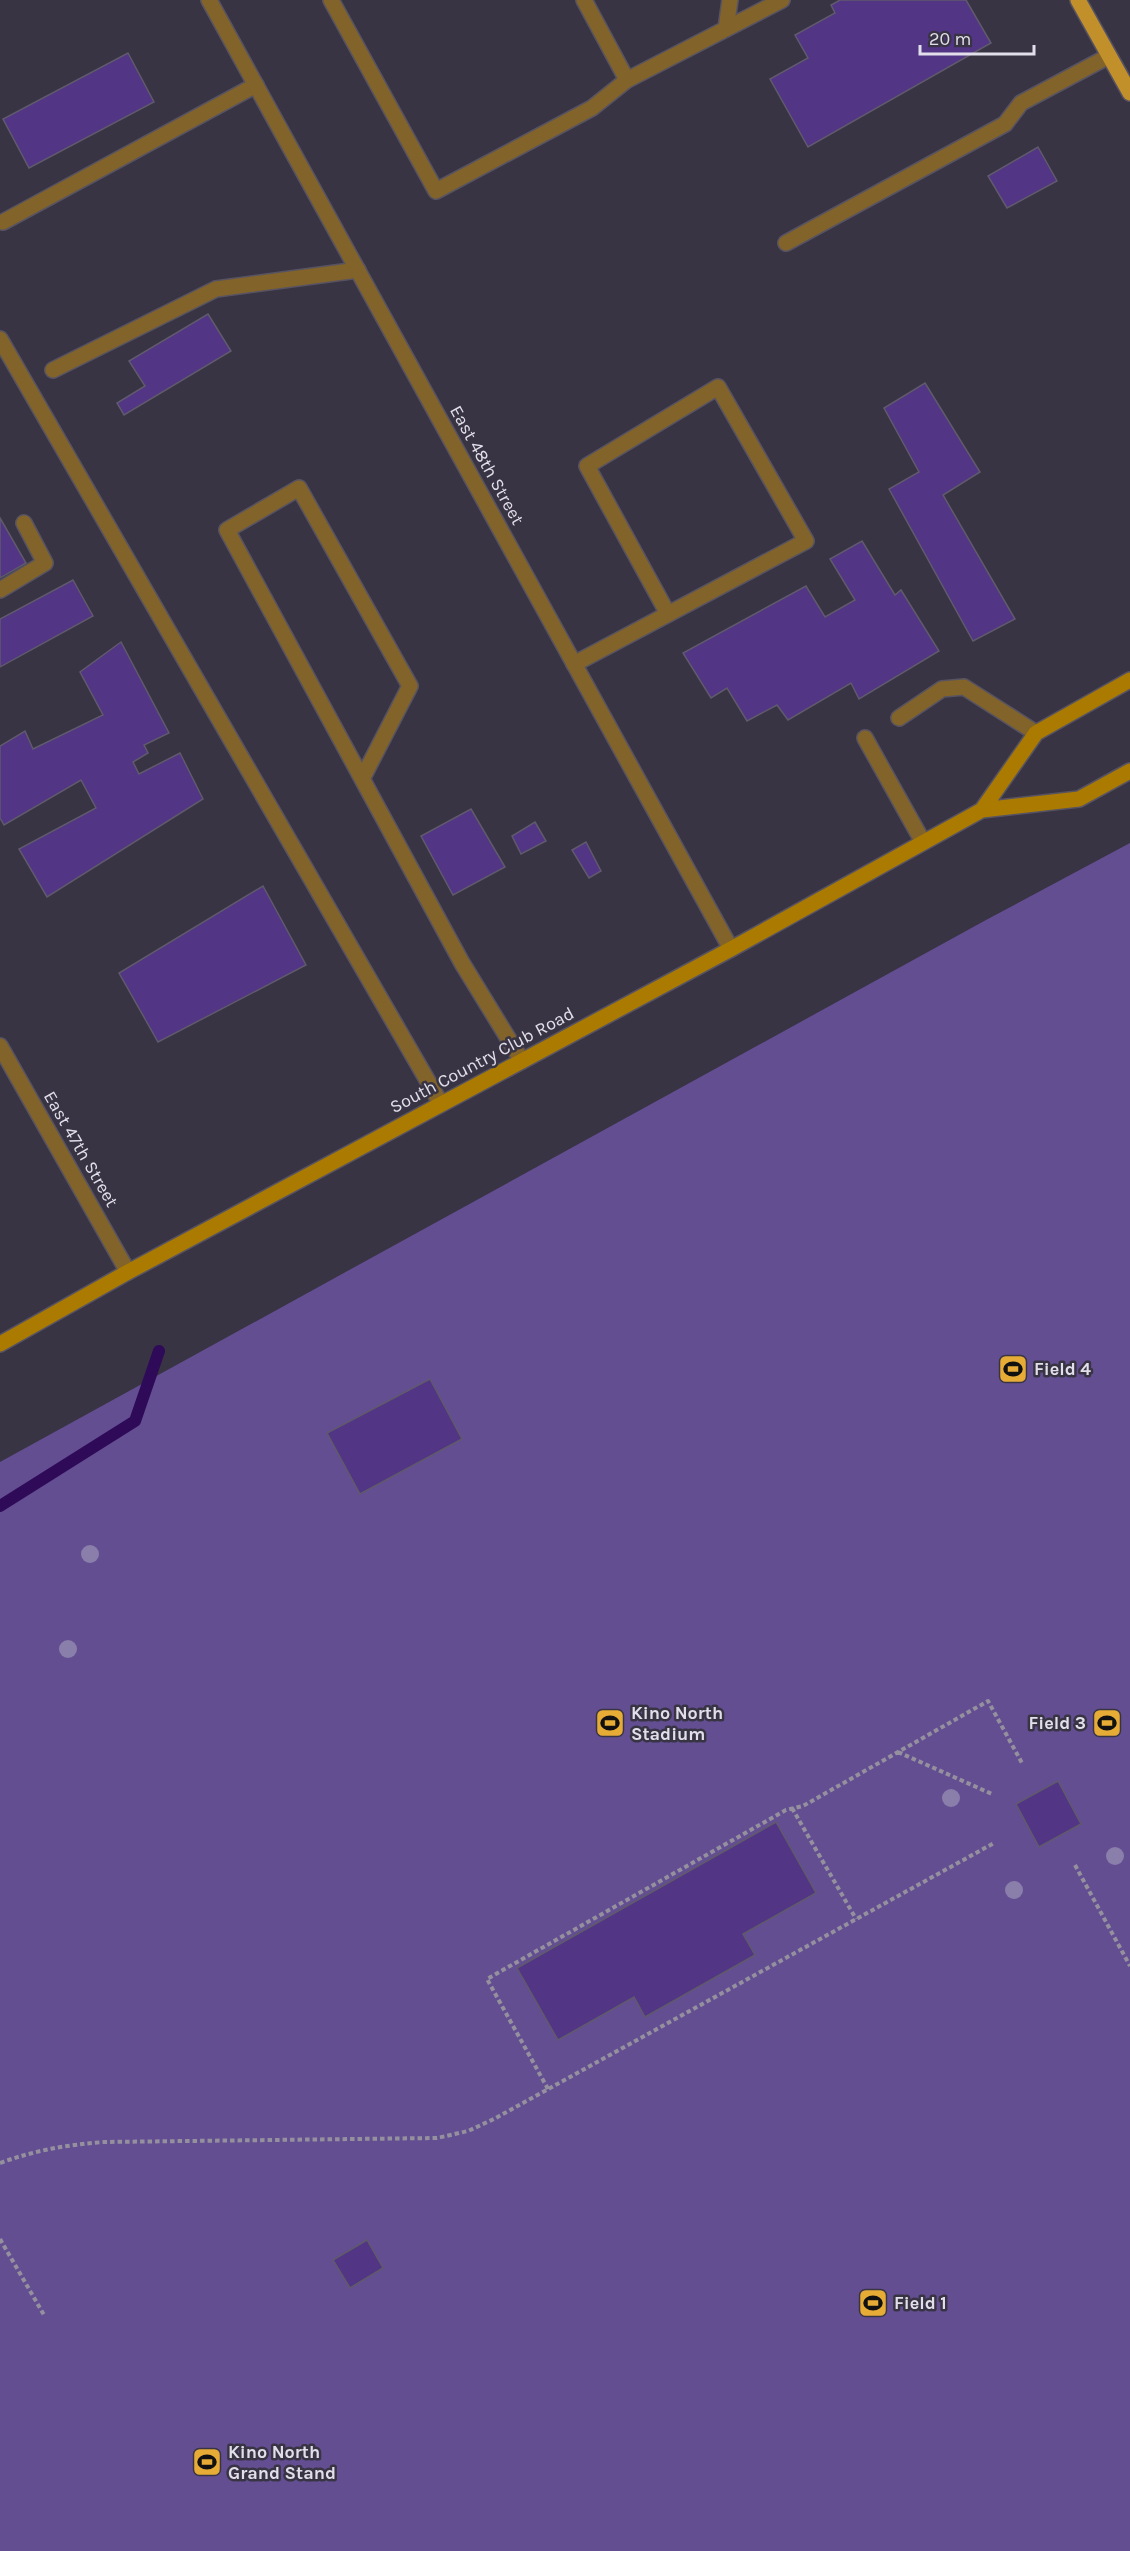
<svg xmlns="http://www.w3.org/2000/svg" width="1130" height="2551" viewBox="0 0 1130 2551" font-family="Karla,sans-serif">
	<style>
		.green { fill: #644e92 }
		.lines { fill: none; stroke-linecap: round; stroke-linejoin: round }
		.stream { stroke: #2e0a58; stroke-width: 12 }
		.building { fill: #523584; stroke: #5f5a6c; stroke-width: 1.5 }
		.lane-casing { stroke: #575362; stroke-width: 18 }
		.street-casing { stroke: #575362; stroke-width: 18 }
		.secondary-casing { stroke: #575362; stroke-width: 18 }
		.primary-casing { stroke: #575362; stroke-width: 18 }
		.path { stroke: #94909e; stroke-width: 4; stroke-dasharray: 4.5 3; stroke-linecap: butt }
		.lane { stroke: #82632a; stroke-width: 15 }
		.street { stroke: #82632a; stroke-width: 15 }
		.secondary { stroke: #ab7b01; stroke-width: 15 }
		.primary { stroke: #c2902b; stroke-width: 15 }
		.tree { fill: #8a7eaa }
		.labels { text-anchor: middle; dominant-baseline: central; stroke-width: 5; stroke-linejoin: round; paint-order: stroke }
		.street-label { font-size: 18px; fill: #e2dfea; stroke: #383444 }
		.poi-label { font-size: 18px; font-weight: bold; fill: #e2dfea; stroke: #383444; text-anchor: start }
	</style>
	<rect width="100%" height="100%" fill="#383444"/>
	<path class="green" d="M1130,843V2551H0V1462L986,920Z"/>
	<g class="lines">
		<path class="stream" d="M0,1506L135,1421L159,1351"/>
	</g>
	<path class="building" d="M840,0H966L991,43L808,147L770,79L808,58L795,35L835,13L831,5Z
		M128,53L154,102L29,168L3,119Z
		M1038,147L1057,181L1007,208L988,176Z
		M208,314L231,351L124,415L117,403L145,386L129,361Z
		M925,383L980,472L943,495L1015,619L973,641L889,489L919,472L884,408Z
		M0,518L26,563L0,578Z
		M862,541L895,595L901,590L939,651L859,699L851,683L788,720L777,705L747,721L727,688L711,698L683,653L806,586L825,617L855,600L830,559Z
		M73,580L93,616L0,667V619Z
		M121,642L169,733L144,745L148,753L133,762L139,774L180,753L203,799L47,897L19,849L96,808L81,780L4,825L0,818V746L25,731L33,749L103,715L80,672Z
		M471,809L505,867L453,895L421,836Z
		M535,822L546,841L521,854L512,836Z
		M586,842L601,871L589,878L572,850Z
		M263,886L306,965L158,1042L119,973Z
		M430,1379L462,1439L360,1494L327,1433Z
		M1058,1781L1081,1824L1039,1847L1016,1804Z
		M776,1822L816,1893L743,1934L755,1955L645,2017L634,1997L558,2040L517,1968Z
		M367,2240L383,2268L350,2288L333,2260Z"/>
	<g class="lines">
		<g class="lane-casing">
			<path id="lane" d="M331,0L436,191L592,108L627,80
				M584,0L627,80L782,0
				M726,29L730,0
				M3,222L256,85
				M786,243L1005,124L1021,103L1109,56
				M0,339L441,1104
				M53,370L216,289L358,270
				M0,590L45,563L24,523
				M574,664L806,541L718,387L587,466L668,614
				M899,718L942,689L964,687L1036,733
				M865,738L923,842
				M362,779L410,686L299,488L227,530L462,963L522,1061"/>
		</g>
		<g class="street-casing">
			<path id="street" d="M209,0L731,949
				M0,1046L128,1272"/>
		</g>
		<g class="secondary-casing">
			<path id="secondary" d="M982,810L1036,733L1130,680
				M0,1344L128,1272L731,949L982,810L1079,799L1130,771"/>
		</g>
		<g class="primary-casing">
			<path id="primary" d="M1078,0L1130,93"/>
		</g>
		<path class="path" d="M898,1752L992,1794
			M792,1808L856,1919
			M1075,1865L1130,1966
			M548,2089L487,1979L786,1810L803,1806L988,1701L1022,1763
			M0,2163C36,2150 66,2145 104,2142L437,2138L468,2131L494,2119L994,1843
			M0,2239L44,2315"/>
		<use href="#lane" class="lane"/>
		<use href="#street" class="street"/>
		<use href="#secondary" class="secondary"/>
		<use href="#primary" class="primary"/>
	</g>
	<g class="tree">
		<circle cx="90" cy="1554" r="9"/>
		<circle cx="68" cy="1649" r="9"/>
		<circle cx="951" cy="1798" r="9"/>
		<circle cx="1115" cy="1856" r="9"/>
		<circle cx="1014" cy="1890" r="9"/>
	</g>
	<defs>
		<g id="stadium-square" transform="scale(1.5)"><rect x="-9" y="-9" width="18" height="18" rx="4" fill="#e6ac36" stroke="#383444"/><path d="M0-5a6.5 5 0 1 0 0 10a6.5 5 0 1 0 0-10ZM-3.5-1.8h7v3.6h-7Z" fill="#111"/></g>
	</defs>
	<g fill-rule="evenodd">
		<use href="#stadium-square" x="1013" y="1369"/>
		<use href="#stadium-square" x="610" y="1723"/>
		<use href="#stadium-square" x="1107" y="1723"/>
		<use href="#stadium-square" x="873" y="2303"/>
		<use href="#stadium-square" x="207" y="2462"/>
	</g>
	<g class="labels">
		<g class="street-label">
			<text transform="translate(487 465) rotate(61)">East 48th Street</text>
			<text transform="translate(482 1060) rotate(-28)">South Country Club Road</text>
			<text transform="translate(81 1149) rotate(60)">East 47th Street</text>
		</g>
		<g class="poi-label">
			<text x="1034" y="1369">Field 4</text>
			<text x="631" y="1713">Kino North<tspan x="631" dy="21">Stadium</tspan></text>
			<text x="1086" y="1723" text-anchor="end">Field 3</text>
			<text x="894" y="2303">Field 1</text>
			<text x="228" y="2452">Kino North<tspan x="228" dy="21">Grand Stand</tspan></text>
		</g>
	</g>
	<path d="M920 45v9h114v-9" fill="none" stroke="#e2dfea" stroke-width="3"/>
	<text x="929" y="45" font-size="18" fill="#e2dfea" stroke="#383444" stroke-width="4.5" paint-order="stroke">20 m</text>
</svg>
